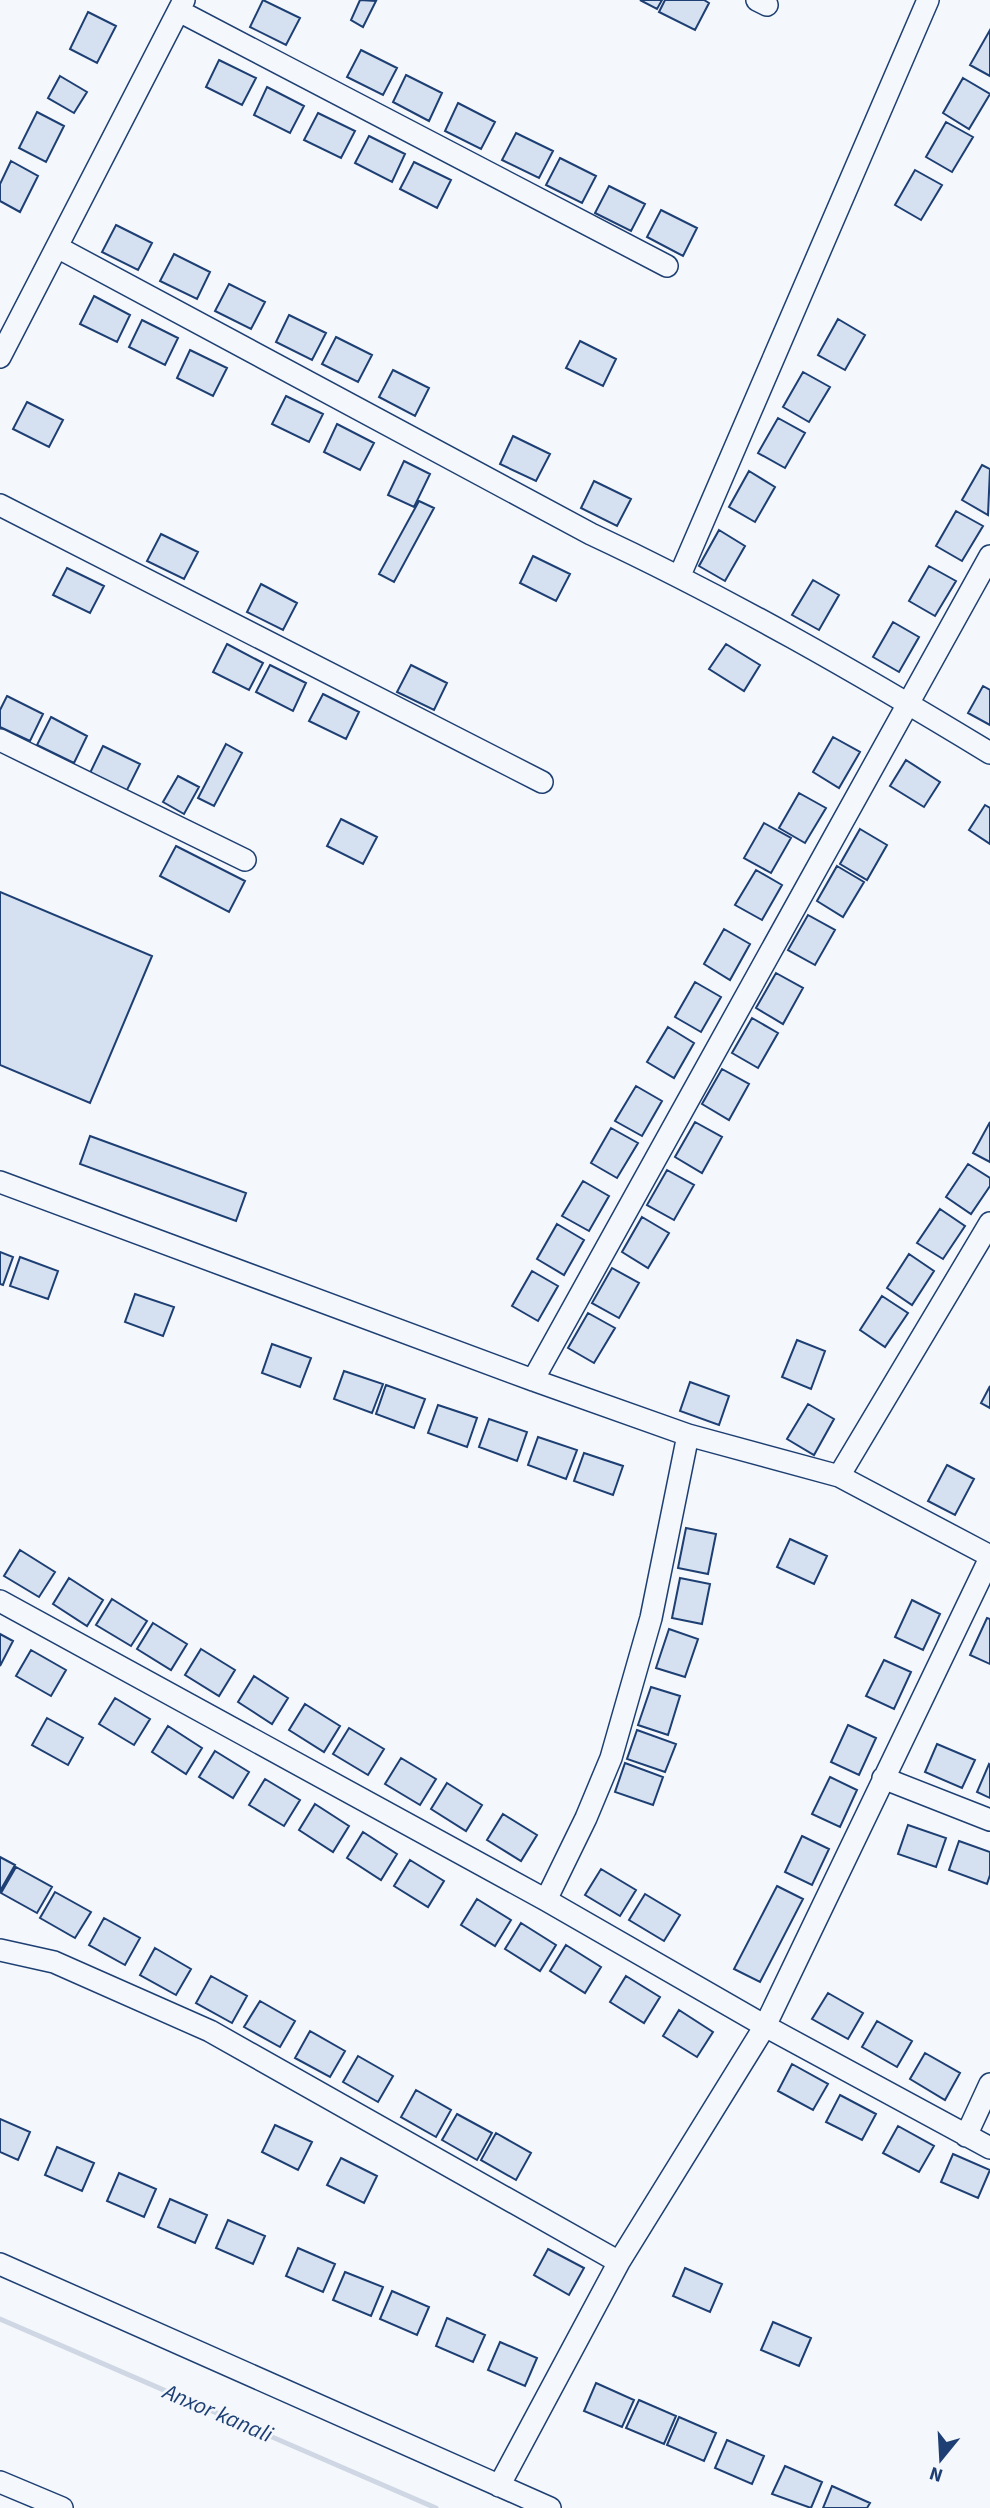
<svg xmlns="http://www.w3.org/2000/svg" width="990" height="2508" viewBox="0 0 990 2508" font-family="'Source Sans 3',sans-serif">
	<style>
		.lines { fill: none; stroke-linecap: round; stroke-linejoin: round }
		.stream { stroke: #cfd7e4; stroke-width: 5 }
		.building { fill: #d5e0f0; stroke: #1d3f73; stroke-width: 2 }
		.minor-casing { stroke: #1d3f73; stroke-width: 24 }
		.minor { stroke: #f4f7fb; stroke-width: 21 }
		.labels { text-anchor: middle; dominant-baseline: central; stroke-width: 5; stroke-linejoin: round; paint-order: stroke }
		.water-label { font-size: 23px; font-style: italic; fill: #1d3f73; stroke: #f4f7fb }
	</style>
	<rect width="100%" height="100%" fill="#f4f7fb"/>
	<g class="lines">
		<path class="stream" d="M0,2319L436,2508"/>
	</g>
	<path class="building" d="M263,0L300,18L286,45L250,27Z
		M360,0L376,1L363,27L351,20Z
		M640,0H662L657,9Z
		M665,0H704L709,3L695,30L659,12Z
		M88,12L116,26L97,63L70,49Z
		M990,30V76L970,65Z
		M361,50L397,68L383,95L347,77Z
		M219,60L256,78L242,105L206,87Z
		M406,75L442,93L429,121L393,102Z
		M60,76L87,92L74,113L48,98Z
		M963,78L990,94L969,129L943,113Z
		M267,87L304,106L290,133L254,115Z
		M458,103L495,122L481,149L445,131Z
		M37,112L64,126L46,162L19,148Z
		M318,113L355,131L341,158L304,140Z
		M946,122L973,137L952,172L926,157Z
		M516,133L553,151L539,178L502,160Z
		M369,136L405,154L392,182L355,163Z
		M560,158L596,176L582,203L546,185Z
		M11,161L38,176L20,212L0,201V184Z
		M414,162L451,180L437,208L400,189Z
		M915,170L942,185L921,220L895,205Z
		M609,186L645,204L631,231L595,213Z
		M661,210L697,228L683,256L647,237Z
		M116,225L152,243L138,270L102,252Z
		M174,254L210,272L197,299L160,281Z
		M229,284L265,302L251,329L215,311Z
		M94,296L130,315L117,342L80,324Z
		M289,315L326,333L312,360L276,342Z
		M838,319L865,335L845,370L818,355Z
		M142,320L178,338L165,365L129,347Z
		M336,337L372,355L358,382L322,364Z
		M580,341L616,359L603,386L566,368Z
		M190,350L227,368L213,396L177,378Z
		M393,370L429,388L415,416L379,397Z
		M803,372L830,387L809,422L783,407Z
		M286,396L323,414L309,442L272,424Z
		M27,402L63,420L49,447L13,429Z
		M778,418L805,433L785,468L758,453Z
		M337,424L374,443L360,470L324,452Z
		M513,436L550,454L536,481L500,464Z
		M404,461L430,474L414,507L388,495Z
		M982,465L990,469L988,515L962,500Z
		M749,471L775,487L755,522L729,507Z
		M594,481L631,499L617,526L581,508Z
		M419,501L434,508L394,582L379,574Z
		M956,511L983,526L962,561L936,546Z
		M719,530L745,546L725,581L699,566Z
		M161,534L198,552L184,579L147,561Z
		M533,556L570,574L556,601L520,583Z
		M929,566L956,581L935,616L909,601Z
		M67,568L104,586L90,613L53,595Z
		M813,580L839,595L819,630L792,615Z
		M261,584L297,603L283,630L247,612Z
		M893,622L919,637L899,672L873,657Z
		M227,644L263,663L249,690L213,672Z
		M726,644L760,665L744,691L709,669Z
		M270,665L306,683L293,711L256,692Z
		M411,665L447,683L434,710L397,692Z
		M983,686L990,690V725L968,713Z
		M323,694L359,712L346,739L309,721Z
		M7,696L43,714L30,741L0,727V710Z
		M51,717L87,736L74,763L37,745Z
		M833,737L860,752L839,788L813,772Z
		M226,744L242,753L214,806L198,798Z
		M103,746L140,764L126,792L90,773Z
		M906,760L940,782L924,807L890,786Z
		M178,776L199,787L184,814L163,802Z
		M799,793L826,808L805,843L779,828Z
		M985,805L990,808V844L969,830Z
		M341,819L377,837L363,864L327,846Z
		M764,823L791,838L771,873L744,858Z
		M860,829L887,845L867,880L840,864Z
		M176,846L245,881L229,912L160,876Z
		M837,866L864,882L843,917L817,901Z
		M756,870L782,885L762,920L735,905Z
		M0,892L152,956L90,1103L0,1065Z
		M808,915L835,930L815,965L788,950Z
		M724,929L750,944L730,980L704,964Z
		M776,973L803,988L783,1024L756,1008Z
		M695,982L721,997L701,1032L675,1017Z
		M752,1018L778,1033L758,1068L732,1053Z
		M668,1027L694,1043L674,1078L647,1062Z
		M722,1069L749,1084L729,1120L702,1104Z
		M636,1086L662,1101L642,1136L615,1121Z
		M695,1122L722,1137L702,1173L675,1157Z
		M990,1122V1162L973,1153Z
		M611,1128L638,1143L617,1178L591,1163Z
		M90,1136L246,1193L236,1221L80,1164Z
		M968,1164L990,1178V1186L971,1214L946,1197Z
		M667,1170L694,1185L674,1220L647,1205Z
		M583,1181L609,1196L589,1231L562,1216Z
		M940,1209L965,1226L943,1259L917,1243Z
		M642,1217L669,1233L648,1268L622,1252Z
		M557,1224L584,1240L564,1275L537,1259Z
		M0,1252L13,1257L3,1285L0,1284Z
		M909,1254L934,1271L912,1305L887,1288Z
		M20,1257L58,1271L48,1299L10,1286Z
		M612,1268L639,1283L619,1318L592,1303Z
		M532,1271L558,1286L538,1321L512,1306Z
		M135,1294L174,1307L163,1336L125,1322Z
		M882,1296L908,1313L885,1347L860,1330Z
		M588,1313L615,1328L594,1363L568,1348Z
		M797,1340L825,1351L811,1389L782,1377Z
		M272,1344L311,1358L300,1387L262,1373Z
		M344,1371L383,1384L372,1413L334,1399Z
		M690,1382L729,1396L719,1425L680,1411Z
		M386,1385L425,1399L414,1428L376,1414Z
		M990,1386V1408L981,1403Z
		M808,1404L834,1419L814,1455L787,1439Z
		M438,1405L477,1418L467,1447L428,1433Z
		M489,1419L527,1432L517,1461L479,1447Z
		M538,1437L577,1450L566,1479L528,1465Z
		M584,1453L623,1466L613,1495L574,1481Z
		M947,1465L974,1479L955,1515L928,1501Z
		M686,1528L716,1534L708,1574L678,1568Z
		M790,1539L827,1556L814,1584L777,1567Z
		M20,1550L55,1572L39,1597L4,1576Z
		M69,1578L103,1600L87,1626L53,1604Z
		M680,1578L710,1584L702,1624L672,1618Z
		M112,1599L147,1621L131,1646L96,1625Z
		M912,1600L940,1614L923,1650L895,1637Z
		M987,1618L990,1619V1664L970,1655Z
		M153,1623L187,1644L171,1670L137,1649Z
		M669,1629L698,1639L685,1677L656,1668Z
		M0,1634L13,1641L0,1666Z
		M201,1649L235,1670L219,1696L185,1675Z
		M31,1650L66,1670L51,1696L16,1676Z
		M884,1660L911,1672L894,1709L866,1696Z
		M254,1676L288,1698L272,1724L238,1702Z
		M651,1687L680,1696L668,1735L638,1725Z
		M115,1698L150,1719L134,1745L99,1724Z
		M305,1704L340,1726L324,1752L289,1730Z
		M47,1718L83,1738L68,1765L32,1745Z
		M848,1725L876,1738L859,1775L831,1762Z
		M168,1726L202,1748L186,1774L152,1752Z
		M349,1728L384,1749L368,1775L333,1754Z
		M637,1730L676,1744L665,1772L627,1759Z
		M937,1744L975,1760L962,1788L925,1772Z
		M215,1751L249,1772L233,1798L199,1777Z
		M401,1758L436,1779L420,1805L385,1784Z
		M625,1763L663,1777L653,1805L615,1792Z
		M989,1764L990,1765V1798L977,1792Z
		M830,1777L857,1790L840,1827L812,1814Z
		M265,1779L300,1800L284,1826L249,1805Z
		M447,1783L482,1805L466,1831L431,1809Z
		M315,1804L349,1826L333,1852L299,1830Z
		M503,1814L537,1835L521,1861L487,1840Z
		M908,1825L946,1838L936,1867L898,1854Z
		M363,1832L397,1854L381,1880L347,1858Z
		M802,1836L829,1849L812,1885L785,1872Z
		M959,1841L990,1852V1875L987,1884L949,1870Z
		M0,1857L15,1865L0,1891Z
		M410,1860L444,1881L428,1907L394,1886Z
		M16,1867L52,1887L37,1913L1,1893Z
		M601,1869L636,1890L620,1916L585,1895Z
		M777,1886L803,1899L760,1982L734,1969Z
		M55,1892L91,1912L75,1938L40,1918Z
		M645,1894L680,1915L664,1941L629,1920Z
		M477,1899L511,1920L495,1946L461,1925Z
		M104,1918L140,1938L125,1965L89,1945Z
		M521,1923L556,1945L540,1971L505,1949Z
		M566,1945L601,1967L585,1993L550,1971Z
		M155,1948L191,1969L176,1995L140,1975Z
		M211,1976L247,1996L232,2023L196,2003Z
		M626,1976L660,1997L644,2023L610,2002Z
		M828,1993L863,2013L848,2039L812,2019Z
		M260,2001L295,2021L280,2047L244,2027Z
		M679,2010L713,2032L697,2057L663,2036Z
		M877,2021L912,2041L897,2067L862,2047Z
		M310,2031L345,2051L330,2077L295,2058Z
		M925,2053L960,2073L945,2100L910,2079Z
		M358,2056L393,2076L378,2102L343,2082Z
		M792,2064L828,2084L813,2110L778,2091Z
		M416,2090L451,2110L436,2137L401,2117Z
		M840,2095L876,2114L862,2140L826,2122Z
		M457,2114L492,2133L477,2160L442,2140Z
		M0,2119L30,2132L18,2160L0,2152Z
		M275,2125L312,2142L298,2170L262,2152Z
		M898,2126L934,2146L919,2172L883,2153Z
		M496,2133L531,2153L516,2180L481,2160Z
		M57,2147L94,2163L82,2191L45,2175Z
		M953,2154L990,2170L978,2198L941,2182Z
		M341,2158L377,2176L364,2203L327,2185Z
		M119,2173L156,2189L144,2217L107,2201Z
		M170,2199L207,2215L195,2243L158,2227Z
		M228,2220L265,2236L253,2264L216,2248Z
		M298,2248L335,2264L323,2292L286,2276Z
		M548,2249L584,2268L569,2295L534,2275Z
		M685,2268L722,2284L710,2312L673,2296Z
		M345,2272L383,2287L371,2316L333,2300Z
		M392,2291L429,2307L417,2335L380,2319Z
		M447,2318L485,2335L473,2362L436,2346Z
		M773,2322L811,2338L799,2366L761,2350Z
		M500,2342L537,2358L525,2386L488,2370Z
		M596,2383L634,2400L622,2427L584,2411Z
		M639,2400L676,2416L664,2444L626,2428Z
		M679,2417L716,2433L704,2461L667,2445Z
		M727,2440L764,2456L752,2484L715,2468Z
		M785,2466L822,2482L811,2508L772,2494Z
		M832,2486L870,2503L867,2508H823Z"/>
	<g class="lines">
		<g class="minor-casing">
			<path id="minor" d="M757,0L767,5
				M179,11L667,266
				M57,247L591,534C728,598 860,674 990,753
				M0,357L184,0
				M0,505L542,782
				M680,575L928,0
				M0,740L245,860
				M0,1182L533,1380L688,1435L839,1476L990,1556
				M533,1380L990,556
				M839,1476L990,1223
				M0,1601L546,1900L765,2026L990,2148
				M883,1778L990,1820
				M546,1900L586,1818L611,1758L651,1618L688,1435
				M0,1950L54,1962L210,2031L619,2262
				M966,2136L990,2084
				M0,2264L550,2508
				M0,2482L62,2508
				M499,2486L619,2262L765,2026L990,1558"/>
		</g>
		<use href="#minor" class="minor"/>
	</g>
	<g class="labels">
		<g class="water-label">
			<text transform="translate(218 2413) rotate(23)">Anxor kanali</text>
		</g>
	</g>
	<g transform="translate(941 2459) rotate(198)" stroke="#f4f7fb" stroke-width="5" paint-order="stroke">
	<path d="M0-5L12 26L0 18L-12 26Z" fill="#1d3f73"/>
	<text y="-10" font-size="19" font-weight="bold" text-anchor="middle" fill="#1d3f73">N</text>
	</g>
</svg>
